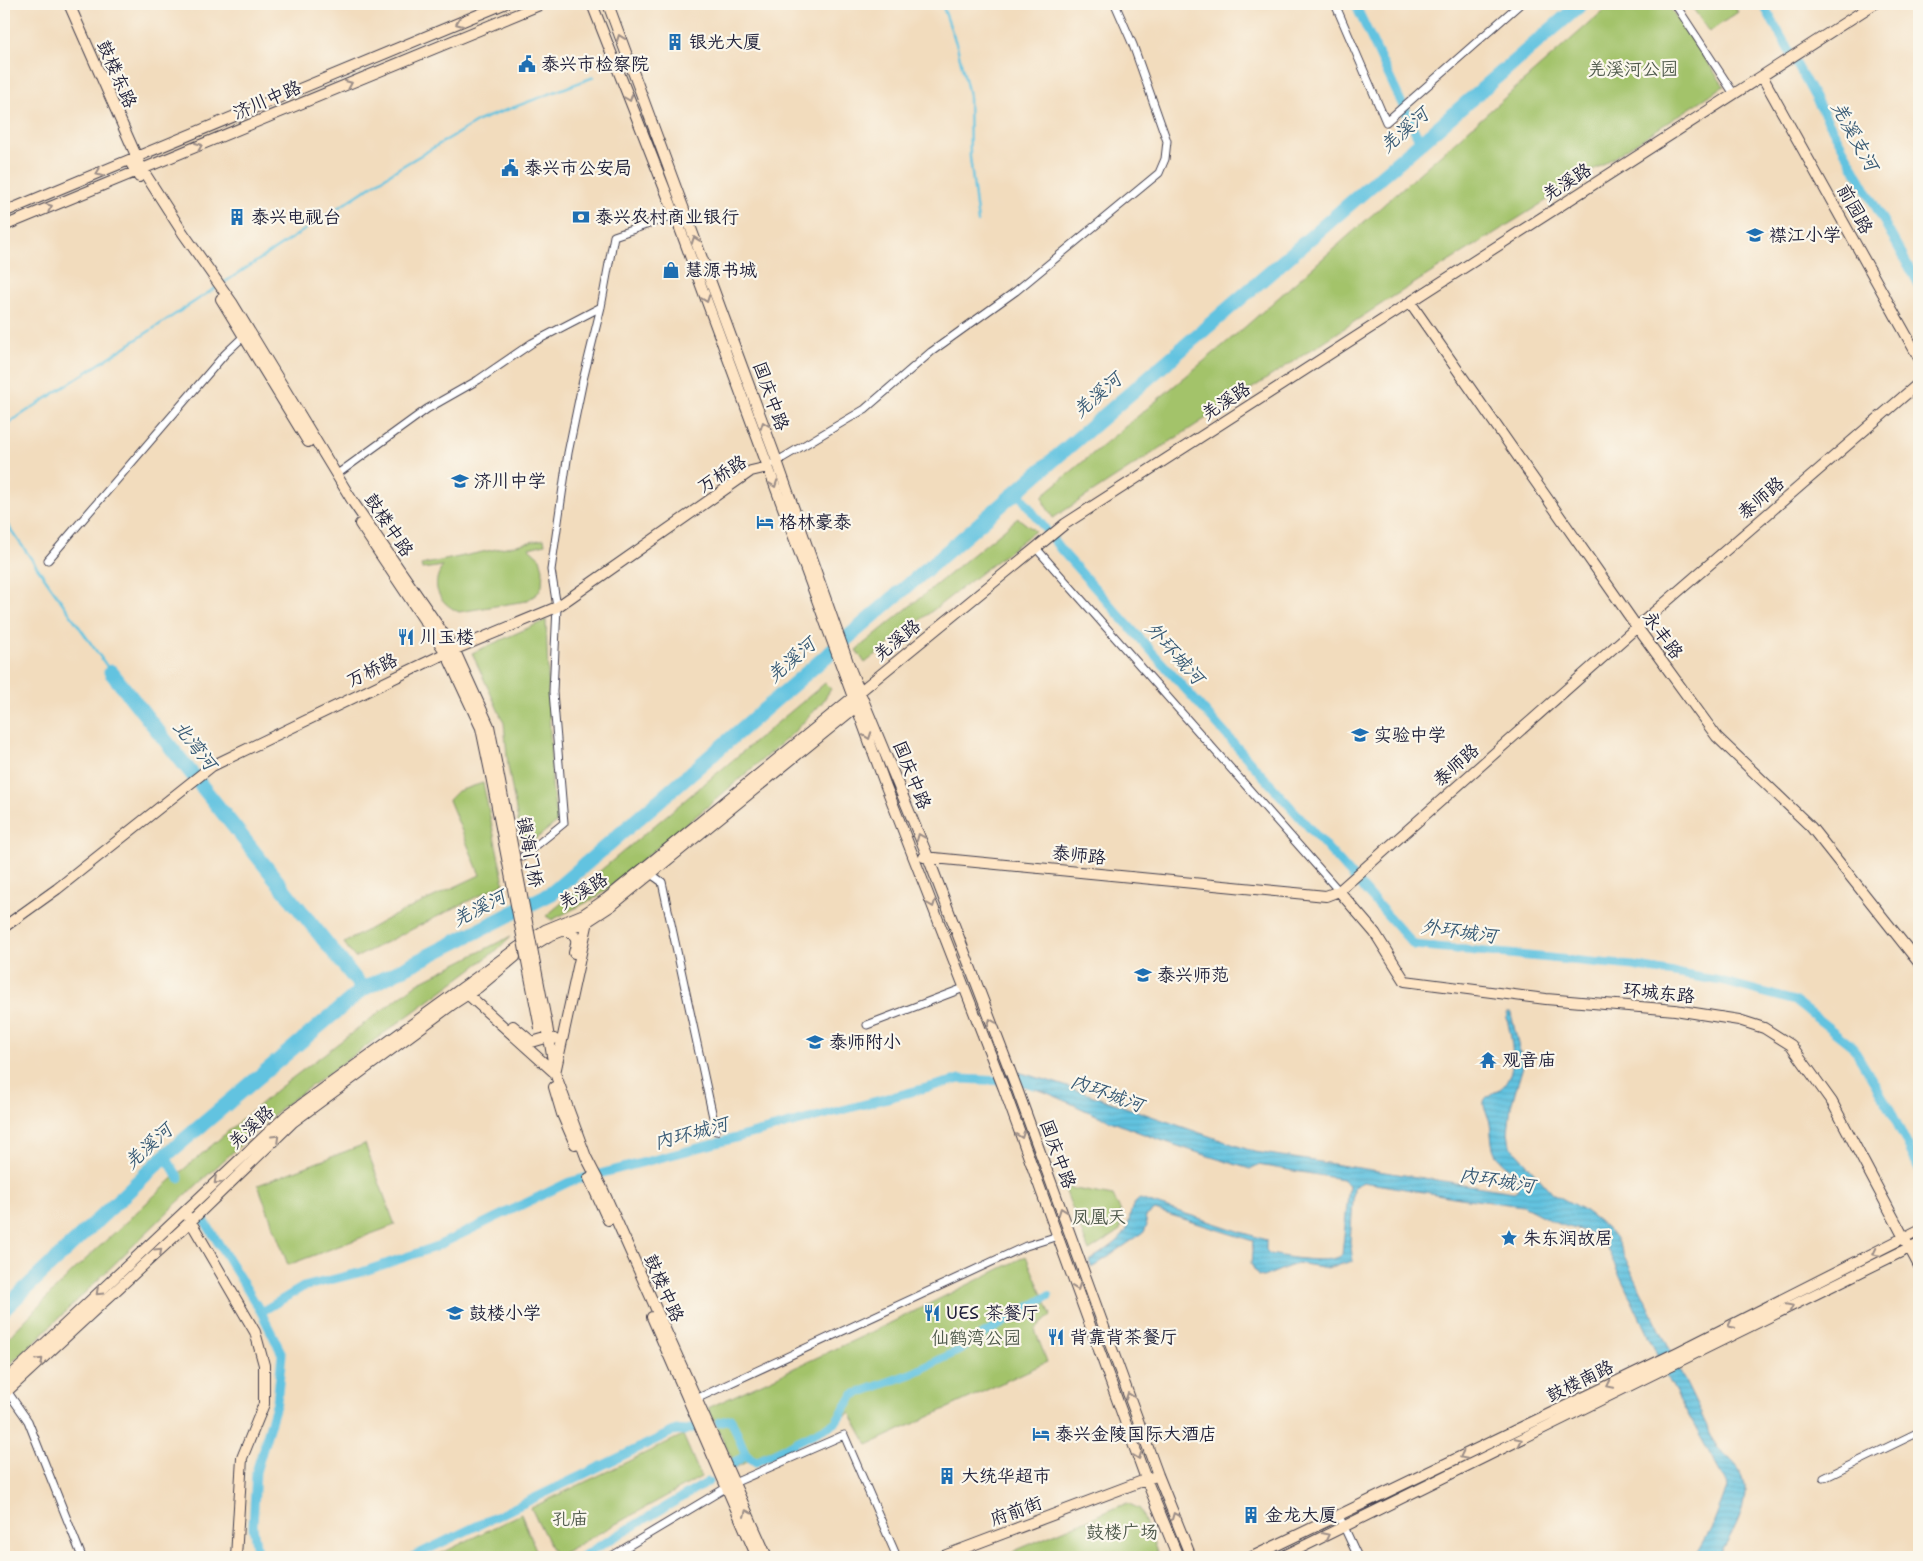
<svg xmlns="http://www.w3.org/2000/svg" width="1923" height="1561" viewBox="0 0 1923 1561" font-family="'Shantell Sans','LXGW WenKai TC',sans-serif">
	<style>
		.park { fill: #a3c36b; stroke: #627253 }
		.water { fill: url(#water-rules); stroke: #42728e }
		.lines { fill: none; stroke-linecap: round; stroke-linejoin: round }
		.stream { stroke: #62c3e0; stroke-width: 2.5 }
		.canal { stroke: #62c3e0; stroke-width: 9 }
		.river { stroke: #62c3e0; stroke-width: 15 }
		.street-casing { stroke: #413e4e; stroke-width: 9 }
		.secondary-casing { stroke: #413e4e; stroke-width: 12 }
		.street { stroke: #fff; stroke-width: 7 }
		.secondary { stroke: #fee5c5; stroke-width: 10 }
		.secondary-bridge-casing { stroke: #413e4e; stroke-width: 12; stroke-linecap: butt }
		.secondary-bridge { stroke: #fee5c5; stroke-width: 10 }
		.oneway { stroke: #9b8d87 }
		.labels { text-anchor: middle; dominant-baseline: central; stroke-width: 4.5; stroke-linejoin: round; paint-order: stroke }
		.poi-label { font-size: 18px; fill: #22223b; stroke: #fbf7ec; text-anchor: start }
		.park-label { font-size: 18px; fill: #4f5a4c; stroke: #fbf7ec }
		.street-label { font-size: 18px; fill: #22223b; stroke: #fbf7ec }
		.water-label { font-size: 19px; font-style: italic; fill: #385a75; stroke: #fbf7ec }
	</style>
	<defs>
		<pattern id="water-rules" width="6" height="5" patternUnits="userSpaceOnUse" patternTransform="scale(1.25)"><rect width="6" height="5" fill="#62c3e0"/><path d="M0 2.5h6" fill="none" stroke="#55a7c1"/></pattern>
	</defs>
	<rect width="100%" height="100%" fill="#fbf7ec"/>
	<filter id="ink" filterUnits="userSpaceOnUse"><feTurbulence type="fractalNoise" baseFrequency=".02" numOctaves="2"/><feDisplacementMap in="SourceGraphic" scale="10" xChannelSelector="R" yChannelSelector="G"/><feConvolveMatrix kernelMatrix="1 2 1 2 8 2 1 2 1" color-interpolation-filters="sRGB"/></filter>
	<filter id="wash" filterUnits="userSpaceOnUse"><feTurbulence type="fractalNoise" baseFrequency=".0096" numOctaves="4" result="noise"/><feDisplacementMap in="SourceGraphic" scale="20" xChannelSelector="R" yChannelSelector="G"/><feGaussianBlur stdDeviation="1.12" result="paint"/><feColorMatrix in="noise" values="0 0 0 0 0 0 0 0 0 0 0 0 0 0 0 0 0 1.4 0 .05"/><feComposite in="paint" operator="in"/></filter>
	<g filter="url(#wash)">
		<rect width="100%" height="100%" fill="#f2dcbd"/>
		<path class="park" d="M1611,4H1667L1724,86L1568,187L1383,303L1053,518L1044,503L1043,495L1245,327Z
			M1690,4H1733L1738,12L1709,32Z
			M1018,518L1035,531L865,663L856,650Z
			M544,539L545,544L529,548L540,558L543,569L542,586L537,594L526,601L459,612C439,603 429,586 443,566L422,569L421,565Z
			M546,620L552,786L557,822L523,849L508,766L504,723L472,653Z
			M825,683L831,689L821,704L791,735L707,807L597,897L552,920L546,916Z
			M483,783L504,883L355,958L344,943L387,919L480,875L449,800L458,791Z
			M511,936L497,950L427,1002L282,1107L177,1203L26,1350L4,1369V1342L71,1273L170,1181L279,1088L418,983Z
			M365,1144L395,1225L288,1265L258,1185Z
			M1064,1187L1113,1196L1123,1216L1120,1231L1089,1251Z
			M1026,1256L1051,1315L1035,1330L1047,1362L868,1445L850,1413L736,1467L708,1408L874,1331Z
			M683,1435L701,1477L556,1557L531,1508Z
			M1127,1503L1140,1509L1159,1557H1000Z
			M521,1514L539,1557H434Z"/>
		<path class="water" d="M1506,1013H1511L1523,1066L1511,1106L1508,1133L1510,1145L1552,1193L1582,1209L1606,1227L1615,1237L1717,1447C1726,1456 1738,1464 1743,1477C1752,1502 1731,1536 1718,1557H1695L1711,1529L1727,1488L1726,1483L1670,1382L1605,1244L1594,1234L1558,1224L1523,1206L1460,1198L1363,1182L1354,1187L1350,1242L1353,1261L1327,1268L1298,1263L1263,1277L1258,1276L1251,1264L1253,1241L1155,1210L1145,1216L1147,1225L1144,1232L1092,1268L1089,1261C1100,1253 1116,1245 1124,1234C1133,1222 1126,1207 1140,1199L1266,1240V1250L1270,1254C1286,1257 1330,1265 1342,1255L1349,1185L1342,1179L1258,1165L1250,1169C1198,1153 1144,1136 1094,1114C1070,1104 1050,1091 1023,1086L1018,1072L1056,1083L1255,1152L1514,1192L1518,1189C1523,1172 1500,1166 1495,1153C1490,1143 1492,1129 1489,1119C1487,1114 1484,1109 1484,1104C1483,1094 1500,1092 1505,1084C1519,1064 1510,1035 1506,1013Z"/>
		<g class="lines">
			<path class="stream" d="M942,4L957,46L969,95L970,157L978,222
				M222,284L399,168L480,120L594,77
				M4,426L217,287
				M4,520L111,672"/>
			<path class="canal" d="M1355,4L1420,142
				M1763,4L1919,285
				M1016,490L1061,550L1414,945L1633,966L1721,981L1795,1001L1852,1046L1890,1109L1919,1169
				M165,1156L179,1178
				M201,1215L261,1312L282,1354L277,1402L256,1472L253,1527L258,1557
				M261,1312L303,1287L362,1272L435,1247L569,1182L960,1079L1027,1082L1033,1085
				M719,1422L731,1419L746,1455L756,1462L835,1423L853,1395L913,1373L960,1350L969,1343L1048,1296
				M731,1465L746,1455
				M412,1557L676,1430L684,1431L693,1428
				M581,1557L708,1482"/>
			<path class="river" d="M111,672L363,989
				M4,1309L165,1156L363,989L552,893L1581,4"/>
		</g>
	</g>
	<g filter="url(#ink)">
		<g class="lines">
			<g class="street-casing">
				<path id="street" d="M1335,4L1386,122L1520,4
					M1675,4L1734,94
					M774,463L865,409L931,352L1016,291L1159,173L1165,159L1167,141L1133,45L1115,4
					M336,475L427,409L478,380L532,343L601,307
					M1036,548L1339,891
					M48,560L225,354L245,335
					M522,857L564,823L553,692L557,607L551,570L568,453L583,380L601,307L614,236L675,215
					M648,872L662,882L716,1131
					M867,1025L964,988
					M5,1388L28,1421L82,1557
					M696,1399L1026,1246L1058,1236
					M1824,1478L1919,1432
					M1339,1516L1358,1557
					M610,1557L734,1483L844,1435L897,1557"/>
			</g>
			<g class="secondary-casing">
				<path id="secondary" d="M69,4L142,169L183,233L233,304L353,502L454,649L489,726L498,772
					M592,4L675,215L885,784L1004,1089L1146,1479L1178,1557
					M608,4L777,461L851,671L928,857L1017,1089L1158,1475L1191,1557
					M1762,76L1919,358
					M129,160L139,177
					M4,212L504,4
					M4,226L542,4
					M221,299L308,442
					M1410,302L1637,627L1717,737L1811,827L1919,963
					M360,524L446,653L481,728L491,776
					M924,857L1326,896L1339,891L1637,627L1919,383
					M1339,891L1375,933L1405,981L1546,999L1675,1010L1739,1020L1764,1028L1791,1045L1832,1102L1919,1266
					M4,927L57,889L212,766L446,653L557,607L751,471L768,467
					M566,930C579,936 577,941 574,953
					M536,944L549,936L588,921L611,906L862,702
					M464,991L555,1073L588,921L586,919
					M513,1026L532,1042L549,1037L554,1039
					M547,1026L555,1073L586,1157L602,1188L767,1557
					M554,1087L562,1114L575,1144
					M589,1178L608,1220
					M188,1217L255,1332L264,1365V1404L242,1458L236,1557
					M652,1317L757,1557
					M4,1382L287,1115L517,948L545,930L584,914L606,899L1065,524L1874,4
					M4,1394L190,1222L293,1122L453,1004L479,987L515,957
					M941,1557L1153,1477
					M1252,1557L1678,1352L1919,1230
					M1282,1557L1919,1243"/>
			</g>
			<use href="#street" class="street"/>
			<use href="#secondary" class="secondary"/>
			<g class="secondary-bridge-casing">
				<path id="secondary-bridge" d="M498,772L547,1026
					M491,776L540,1028"/>
			</g>
			<use href="#secondary-bridge" class="secondary-bridge"/>
		</g>
		<defs><path id="oneway-chevron" d="M-2-3.5L2.5 0L-2 3.5" fill="none" stroke-width="1.6" stroke-linecap="round" stroke-linejoin="round" transform="scale(1.25)"/></defs>
		<g class="oneway">
			<use href="#oneway-chevron" transform="translate(459 23) rotate(157)"/>
			<use href="#oneway-chevron" transform="translate(620 38) rotate(-110)"/>
			<use href="#oneway-chevron" transform="translate(349 84) rotate(-23)"/>
			<use href="#oneway-chevron" transform="translate(629 98) rotate(69)"/>
			<use href="#oneway-chevron" transform="translate(199 146) rotate(-23)"/>
			<use href="#oneway-chevron" transform="translate(99 173) rotate(158)"/>
			<use href="#oneway-chevron" transform="translate(49 207) rotate(-22)"/>
			<use href="#oneway-chevron" transform="translate(695 240) rotate(-110)"/>
			<use href="#oneway-chevron" transform="translate(706 299) rotate(70)"/>
			<use href="#oneway-chevron" transform="translate(764 425) rotate(-110)"/>
			<use href="#oneway-chevron" transform="translate(774 484) rotate(70)"/>
			<use href="#oneway-chevron" transform="translate(868 736) rotate(70)"/>
			<use href="#oneway-chevron" transform="translate(920 837) rotate(-112)"/>
			<use href="#oneway-chevron" transform="translate(932 904) rotate(69)"/>
			<use href="#oneway-chevron" transform="translate(991 1022) rotate(-111)"/>
			<use href="#oneway-chevron" transform="translate(1021 1135) rotate(70)"/>
			<use href="#oneway-chevron" transform="translate(276 1138) rotate(-44)"/>
			<use href="#oneway-chevron" transform="translate(217 1181) rotate(137)"/>
			<use href="#oneway-chevron" transform="translate(1062 1211) rotate(-110)"/>
			<use href="#oneway-chevron" transform="translate(159 1251) rotate(-43)"/>
			<use href="#oneway-chevron" transform="translate(1876 1253) rotate(153)"/>
			<use href="#oneway-chevron" transform="translate(1077 1287) rotate(70)"/>
			<use href="#oneway-chevron" transform="translate(99 1292) rotate(137)"/>
			<use href="#oneway-chevron" transform="translate(1790 1307) rotate(-26)"/>
			<use href="#oneway-chevron" transform="translate(1731 1325) rotate(153)"/>
			<use href="#oneway-chevron" transform="translate(40 1361) rotate(-43)"/>
			<use href="#oneway-chevron" transform="translate(1610 1385) rotate(154)"/>
			<use href="#oneway-chevron" transform="translate(1129 1396) rotate(-110)"/>
			<use href="#oneway-chevron" transform="translate(1519 1441) rotate(-26)"/>
			<use href="#oneway-chevron" transform="translate(1138 1456) rotate(70)"/>
			<use href="#oneway-chevron" transform="translate(1463 1456) rotate(154)"/>
			<use href="#oneway-chevron" transform="translate(747 1513) rotate(-114)"/>
			<use href="#oneway-chevron" transform="translate(1175 1516) rotate(-112)"/>
			<use href="#oneway-chevron" transform="translate(1326 1536) rotate(-26)"/>
		</g>
	</g>
	<defs>
		<g id="building-bare" transform="scale(1.35)"><path d="M-4-6H4V6H1V3H-1V6H-4ZM-2.5-4.3h1.7v1.8h-1.7ZM.8-4.3h1.7v1.8H.8ZM-2.5-1h1.7V.8h-1.7ZM.8-1h1.7V.8H.8Z" fill="#1f6fb2" stroke="#fbf7ec" stroke-width="2.5" paint-order="stroke"/></g>
		<g id="civic-bare" transform="scale(1.35)"><path d="M-.6-6.5H3V-4.5H.6V-3L4-1V1h2V6H-6V1h2V-1L-.6-3ZM-1.2 2.5V6h2.4V2.5Z" fill="#1f6fb2" stroke="#fbf7ec" stroke-width="2.5" paint-order="stroke"/></g>
		<g id="bank-bare" transform="scale(1.35)"><path d="M-6-4H6V4H-6ZM0-2.3a2.3 2.3 0 1 0 0 4.6a2.3 2.3 0 1 0 0-4.6Z" fill="#1f6fb2" stroke="#fbf7ec" stroke-width="2.5" paint-order="stroke"/></g>
		<g id="school-bare" transform="scale(1.35)"><path d="M0-5L7-2L0 1L-7-2ZM-4 1L0 2.5L4 1V4Q0 6-4 4Z" fill="#1f6fb2" stroke="#fbf7ec" stroke-width="2.5" paint-order="stroke"/></g>
		<g id="shop-bare" transform="scale(1.35)"><path d="M-5-2.5h2.3a2.7 3.5 0 0 1 5.4 0H5L5.5 6h-11ZM-1.5-2.5h3a1.5 2.3 0 0 0-3 0Z" fill="#1f6fb2" stroke="#fbf7ec" stroke-width="2.5" paint-order="stroke"/></g>
		<g id="hotel-bare" transform="scale(1.35)"><path d="M-6-4.5h1.5V1H6V5H4.5V3h-9V5H-6ZM-4 0a1.8 1.8 0 1 1 3.6 0ZM.5 0V-2.5h3Q6-2.5 6 0Z" fill="#1f6fb2" stroke="#fbf7ec" stroke-width="2.5" paint-order="stroke"/></g>
		<g id="restaurant-bare" transform="scale(1.35)"><path d="M-5-6h1v4h1v-4h1v4h1v-4h1v5L-1.5 .5V6h-2V.5L-5-1ZM5-6V6H3V1.5H1.5Q1.5-4 5-6Z" fill="#1f6fb2" stroke="#fbf7ec" stroke-width="2.5" paint-order="stroke"/></g>
		<g id="temple-bare" transform="scale(1.35)"><path d="M0-6L5-2H3V0L6.5 2.5H4V6H1.5V3h-3V6H-4V2.5H-6.5L-3 0V-2H-5Z" fill="#1f6fb2" stroke="#fbf7ec" stroke-width="2.5" paint-order="stroke"/></g>
		<g id="sight-bare" transform="scale(1.35)"><path d="M0-6L1.8-2.2L6-1.7L2.9 1.2L3.7 5.4L0 3.3L-3.7 5.4L-2.9 1.2L-6-1.7L-1.8-2.2Z" fill="#1f6fb2" stroke="#fbf7ec" stroke-width="2.5" paint-order="stroke"/></g>
	</defs>
	<g fill-rule="evenodd">
		<use href="#building-bare" x="675" y="42"/>
		<use href="#civic-bare" x="527" y="64"/>
		<use href="#civic-bare" x="510" y="168"/>
		<use href="#building-bare" x="237" y="217"/>
		<use href="#bank-bare" x="581" y="217"/>
		<use href="#school-bare" x="1755" y="235"/>
		<use href="#shop-bare" x="671" y="270"/>
		<use href="#school-bare" x="460" y="481"/>
		<use href="#hotel-bare" x="765" y="522"/>
		<use href="#restaurant-bare" x="406" y="637"/>
		<use href="#school-bare" x="1360" y="735"/>
		<use href="#school-bare" x="1143" y="975"/>
		<use href="#school-bare" x="815" y="1042"/>
		<use href="#temple-bare" x="1488" y="1060"/>
		<use href="#sight-bare" x="1509" y="1238"/>
		<use href="#school-bare" x="455" y="1313"/>
		<use href="#restaurant-bare" x="932" y="1313"/>
		<use href="#restaurant-bare" x="1056" y="1337"/>
		<use href="#hotel-bare" x="1041" y="1434"/>
		<use href="#building-bare" x="947" y="1476"/>
		<use href="#building-bare" x="1251" y="1515"/>
	</g>
	<g class="labels">
		<g class="poi-label">
			<text x="689" y="42">银光大厦</text>
			<text x="541" y="64">泰兴市检察院</text>
			<text x="524" y="168">泰兴市公安局</text>
			<text x="251" y="217">泰兴电视台</text>
			<text x="595" y="217">泰兴农村商业银行</text>
			<text x="1769" y="235">襟江小学</text>
			<text x="685" y="270">慧源书城</text>
			<text x="474" y="481">济川中学</text>
			<text x="779" y="522">格林豪泰</text>
			<text x="420" y="637">川玉楼</text>
			<text x="1374" y="735">实验中学</text>
			<text x="1157" y="975">泰兴师范</text>
			<text x="829" y="1042">泰师附小</text>
			<text x="1502" y="1060">观音庙</text>
			<text x="1523" y="1238">朱东润故居</text>
			<text x="469" y="1313">鼓楼小学</text>
			<text x="946" y="1313">UES 茶餐厅</text>
			<text x="1070" y="1337">背靠背茶餐厅</text>
			<text x="1055" y="1434">泰兴金陵国际大酒店</text>
			<text x="961" y="1476">大统华超市</text>
			<text x="1265" y="1515">金龙大厦</text>
		</g>
		<g class="park-label">
			<text x="1633" y="69">羌溪河公园</text>
			<text x="1099" y="1217">凤凰天</text>
			<text x="976" y="1338">仙鹤湾公园</text>
			<text x="570" y="1519">孔庙</text>
			<text x="1122" y="1532">鼓楼广场</text>
		</g>
		<g class="street-label">
			<text transform="translate(117 74) rotate(66)">鼓楼东路</text>
			<text transform="translate(267 100) rotate(-23)">济川中路</text>
			<text transform="translate(1567 182) rotate(-33)">羌溪路</text>
			<text transform="translate(1855 209) rotate(61)">前园路</text>
			<text transform="translate(771 396) rotate(70)">国庆中路</text>
			<text transform="translate(1226 401) rotate(-33)">羌溪路</text>
			<text transform="translate(722 474) rotate(-32)">万桥路</text>
			<text transform="translate(1761 498) rotate(-41)">泰师路</text>
			<text transform="translate(389 525) rotate(56)">鼓楼中路</text>
			<text transform="translate(1663 635) rotate(54)">永丰路</text>
			<text transform="translate(897 640) rotate(-39)">羌溪路</text>
			<text transform="translate(372 670) rotate(-26)">万桥路</text>
			<text transform="translate(1456 765) rotate(-42)">泰师路</text>
			<text transform="translate(912 775) rotate(68)">国庆中路</text>
			<text transform="translate(530 852) rotate(79)">镇海门桥</text>
			<text transform="translate(1079 855) rotate(6)">泰师路</text>
			<text transform="translate(583 891) rotate(-31)">羌溪路</text>
			<text transform="translate(1659 993) rotate(6)">环城东路</text>
			<text transform="translate(251 1127) rotate(-43)">羌溪路</text>
			<text transform="translate(1058 1154) rotate(70)">国庆中路</text>
			<text transform="translate(664 1288) rotate(66)">鼓楼中路</text>
			<text transform="translate(1580 1381) rotate(-26)">鼓楼南路</text>
			<text transform="translate(1016 1511) rotate(-20)">府前街</text>
		</g>
		<g class="water-label">
			<text transform="translate(1404 130) rotate(-41)">羌溪河</text>
			<text transform="translate(1855 136) rotate(61)">羌溪支河</text>
			<text transform="translate(1097 395) rotate(-41)">羌溪河</text>
			<text transform="translate(1175 653) rotate(48)">外环城河</text>
			<text transform="translate(791 660) rotate(-41)">羌溪河</text>
			<text transform="translate(195 745) rotate(52)">北湾河</text>
			<text transform="translate(479 908) rotate(-27)">羌溪河</text>
			<text transform="translate(1459 931) rotate(8)">外环城河</text>
			<text transform="translate(1107 1093) rotate(20)">内环城河</text>
			<text transform="translate(691 1133) rotate(-15)">内环城河</text>
			<text transform="translate(148 1146) rotate(-42)">羌溪河</text>
			<text transform="translate(1497 1180) rotate(9)">内环城河</text>
		</g>
	</g>
	<rect width="1923" height="1561" fill="none" stroke="#fbf7ec" stroke-width="20"/>
</svg>
